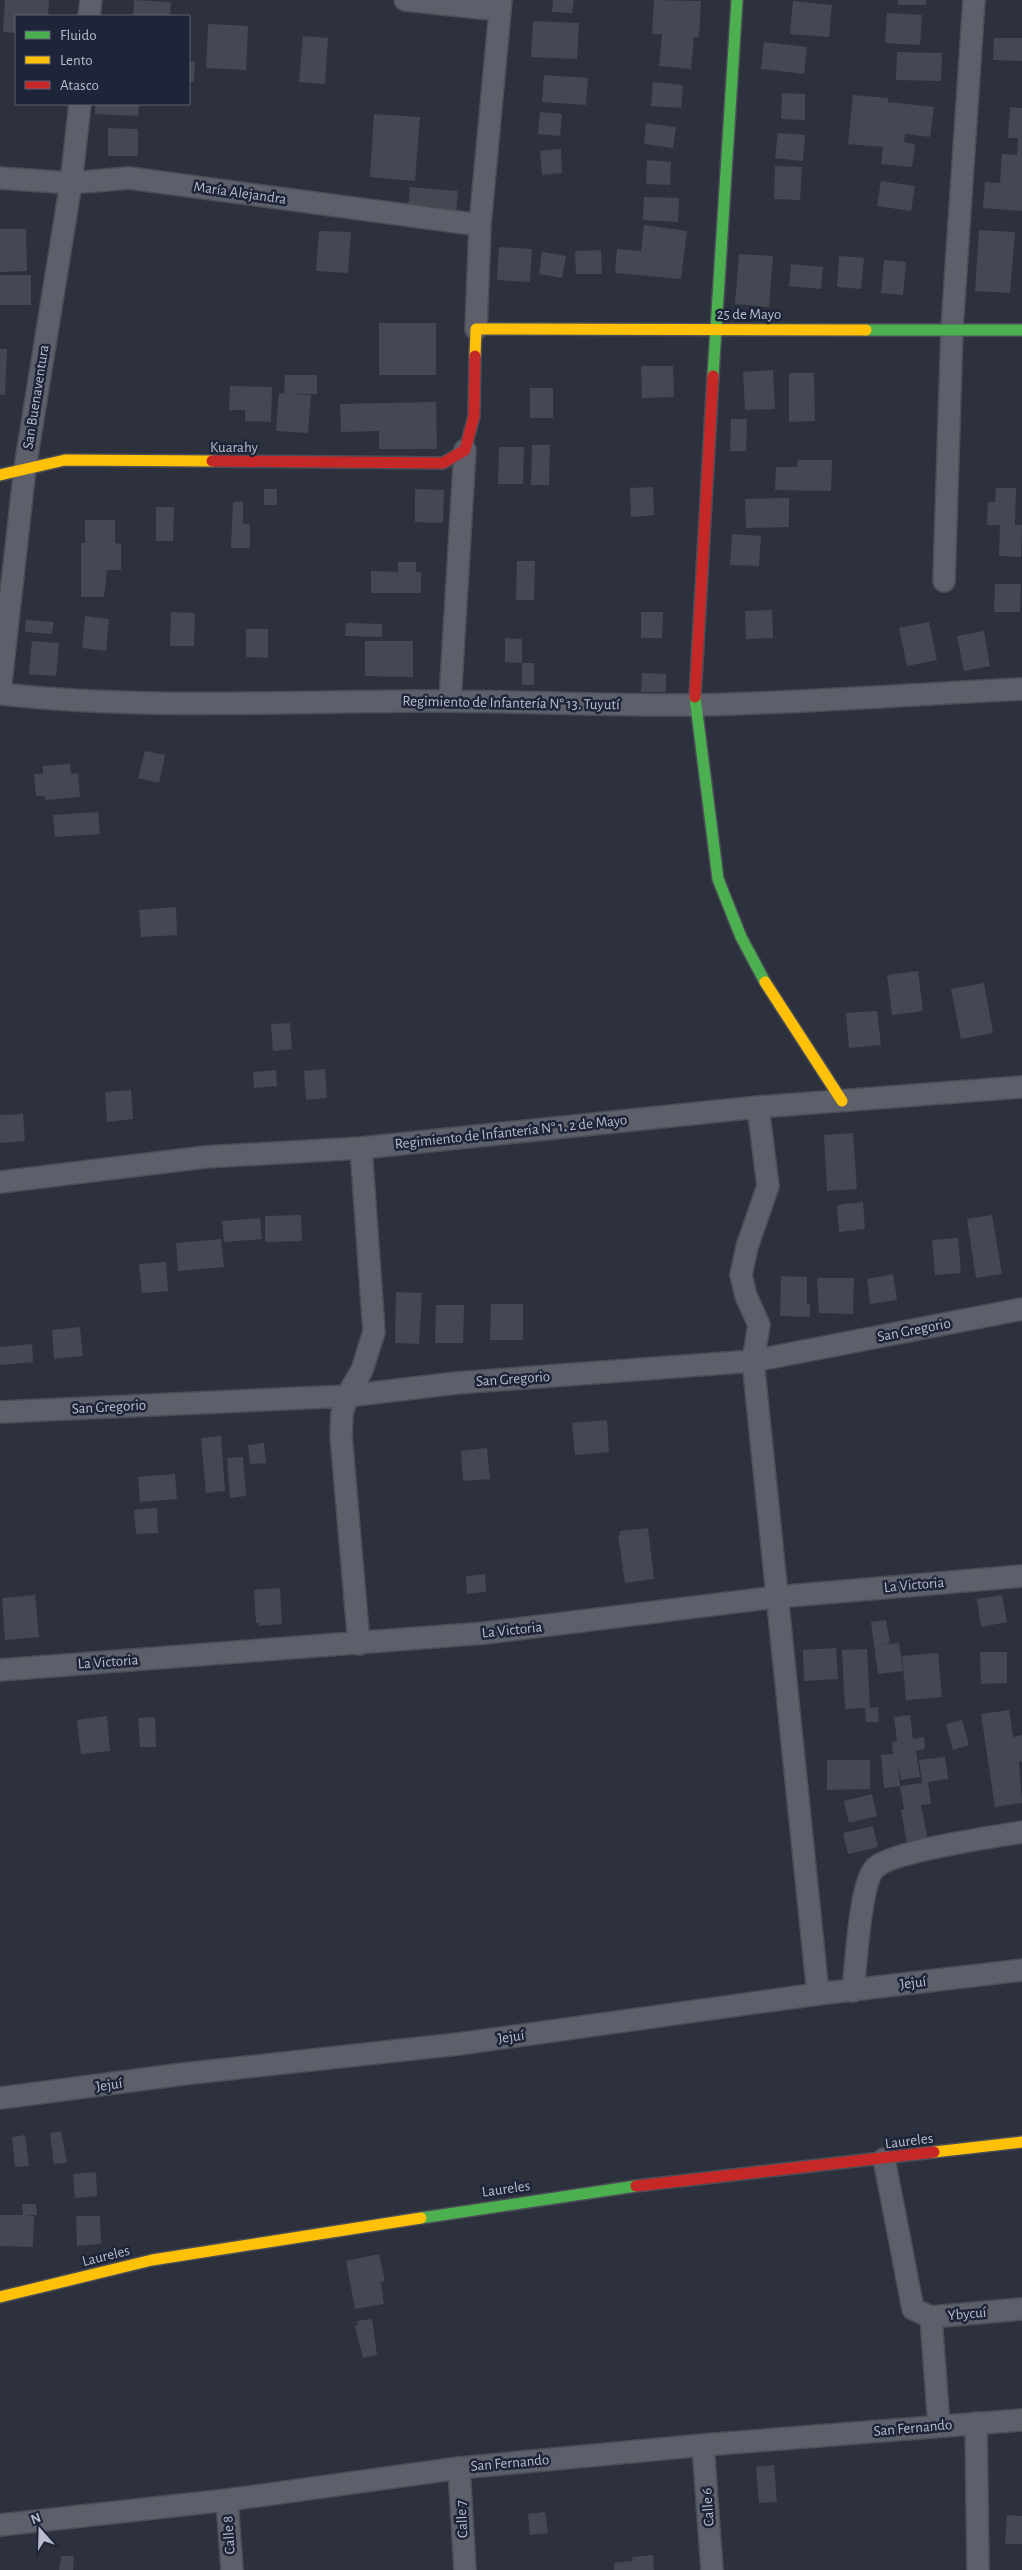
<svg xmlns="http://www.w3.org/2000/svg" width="1022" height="2570" viewBox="0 0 1022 2570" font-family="'Alegreya Sans',sans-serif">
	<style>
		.building { fill: #454853 }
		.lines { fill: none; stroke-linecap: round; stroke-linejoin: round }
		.street-casing { stroke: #4a4d56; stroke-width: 24 }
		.fast-casing { stroke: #4a4d56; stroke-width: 14 }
		.slow-casing { stroke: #4a4d56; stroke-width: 14 }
		.jam-casing { stroke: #4a4d56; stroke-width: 14 }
		.street { stroke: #5d606b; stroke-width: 21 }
		.fast { stroke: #4caf50; stroke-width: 11 }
		.slow { stroke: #ffc107; stroke-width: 11 }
		.jam { stroke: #c62828; stroke-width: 11 }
		.labels { text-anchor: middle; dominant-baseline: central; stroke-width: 5; stroke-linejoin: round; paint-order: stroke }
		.street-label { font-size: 15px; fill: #b8bccd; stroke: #1f2539 }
	</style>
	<rect width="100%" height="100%" fill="#2d313e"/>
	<path class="building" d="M5,0H49L48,16H16V33L3,32Z
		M134,0L171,2L170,16H133Z
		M553,0H574L572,13L552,12Z
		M654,0L701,1L699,37H694L691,69L659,66L662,34H652Z
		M898,0H926V5H898Z
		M793,1L832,5L829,37L790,34Z
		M887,13L922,15L920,45L885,43Z
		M533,21L579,23L577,59L531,57Z
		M208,24L248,26L246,70L206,68Z
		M303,36L328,38L325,84L299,82Z
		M994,38H1022V61L993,60Z
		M764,42L807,47L804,74L761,69Z
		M897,52L942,53L941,81L896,80Z
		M189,62H195L194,82H189Z
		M544,75L588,78L586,105L542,102Z
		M653,82L683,85L681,108L651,106Z
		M782,93L805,94V120L781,119Z
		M853,95L888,98V102L934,107L930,137L905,134L904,142L915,144L912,167L881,164L883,147L848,144Z
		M95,104H139L138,116L95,114Z
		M1010,107L1022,108V211L983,208L985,182L1000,183L1002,154L1017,155L1018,138H1008Z
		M540,112L562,114L560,136L538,134Z
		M374,114L420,117L415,181L370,177Z
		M646,123L676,127L673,148L644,144Z
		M108,128L138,129V156H108Z
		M778,133L805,135L803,161L775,158Z
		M561,149L562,173L542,175L540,151Z
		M647,160L671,162L670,185L646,184Z
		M775,166L802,167L800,200L774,199Z
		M881,181L915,186L911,211L877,206Z
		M410,187L458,191L456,214L408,210Z
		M644,197L679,198L678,222L643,220Z
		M644,225L687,231L681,279L615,273L617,249L641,251Z
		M0,229H26L27,271L0,272Z
		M979,230L1015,232L1010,293L975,291Z
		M319,231L351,232L348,273L316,271Z
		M499,247L532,249L530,282L497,280Z
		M601,250L602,274H576L575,251Z
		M542,252L566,256L562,278L539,274Z
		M739,254L773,256L769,307L735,304Z
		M839,256L864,258L861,289L837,287Z
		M884,260L906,262L903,295L881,293Z
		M791,264L823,267L821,289L789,286Z
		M0,275H31V305H0Z
		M379,323H436V375H379Z
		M0,349H7L5,395H0Z
		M641,366H673L674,397L642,398Z
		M773,370L775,409L745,410L743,372Z
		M789,373H814L815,421L789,422Z
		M285,375H317V394H292L311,395L308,433L276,431L279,393L284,394Z
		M230,386L272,387L271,422L245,421V410H229Z
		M530,388H553V418H530Z
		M436,402L437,449H379V431L341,432L340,404Z
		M731,419H747L746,451H730Z
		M532,445H550L549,485H531Z
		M499,447H524L523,484H498Z
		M798,460H832L831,491L775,490L776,467H797Z
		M653,487L654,515L631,517L630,488Z
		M996,488H1016L1015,525H1022L1021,557L999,556L1000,525H987L988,502H995Z
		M264,489H277V505H264Z
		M415,489L444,490L443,523L415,522Z
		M789,498V527L746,528L745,499Z
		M233,502H243V524H250V548H231Z
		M156,507H174L173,541H156Z
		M85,520H115V543L121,544V570H107L104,597H81V543H85Z
		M732,534L761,536L759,566L730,565Z
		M517,561H535L534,600H516Z
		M398,562H416V572H421V593H371V571L398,572Z
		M995,584H1021L1020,612H994Z
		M772,610L773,638L746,639L745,611Z
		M171,612L195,613L194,646H170Z
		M641,612H663L662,638H641Z
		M85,616L109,619L106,651L82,648Z
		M26,620L54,622L52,634L25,632Z
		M929,622L937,660L907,666L899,628Z
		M346,623L382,624V637L345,636Z
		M246,629H268V658L246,657Z
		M984,631L990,666L964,671L957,636Z
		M505,638L522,639V663L505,662Z
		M32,641L59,643L56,676L29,674Z
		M365,641H413V677L365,676Z
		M522,663H534V685H522Z
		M642,673L666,674V692H641Z
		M145,751L165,755L159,783L138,778Z
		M70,764L71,774L78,773L80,797L45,800V796H36L34,774H43V766Z
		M98,812L100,834L55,837L53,815Z
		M176,907L177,935L141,937L139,910Z
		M918,971L923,1011L892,1015L887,975Z
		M984,983L993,1033L961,1039L951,989Z
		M877,1011L881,1045L849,1048L846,1013Z
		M290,1023L292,1049L273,1051L271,1024Z
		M325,1069L327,1098L306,1100L304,1071Z
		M276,1070L277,1086L254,1088L253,1072Z
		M131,1090L133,1119L107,1122L105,1092Z
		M23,1114L25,1141L0,1143V1115Z
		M853,1133L857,1189L827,1191L824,1135Z
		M863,1202L865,1229L839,1232L837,1205Z
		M301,1215L302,1241L265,1242V1216Z
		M992,1215L1002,1274L976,1278L967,1219Z
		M260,1218L262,1239L224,1242L222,1221Z
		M958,1238L961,1273L935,1275L932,1240Z
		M221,1239L224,1267L178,1271L176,1243Z
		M166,1262L168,1291L142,1293L139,1264Z
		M893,1274L897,1300L870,1304L867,1279Z
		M781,1276L807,1277V1304H810V1317L780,1316Z
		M817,1278H854L853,1314L819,1313Z
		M396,1292L422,1293L419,1344L395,1343Z
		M491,1304H523V1340H490Z
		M436,1305H464L463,1343H435Z
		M80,1327L83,1356L54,1359L52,1330Z
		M32,1344L33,1362L0,1365V1347Z
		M607,1420L609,1452L575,1455L572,1423Z
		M221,1436L225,1491L206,1493L201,1438Z
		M264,1443L266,1463L250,1464L248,1445Z
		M487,1448L490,1479L463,1481L461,1451Z
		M243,1457L246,1496L230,1498L227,1458Z
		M175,1474L177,1499L140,1502L138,1477Z
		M157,1508L158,1533L136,1534L134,1510Z
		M648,1528L654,1579L625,1583L618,1535H620V1531Z
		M485,1574L486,1592L467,1594L466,1576Z
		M280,1588L282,1624L259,1626V1623H256L254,1590Z
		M35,1595L39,1637L5,1640L2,1598Z
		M1002,1595L1007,1622L981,1627L977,1599Z
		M886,1620L890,1643L880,1645L899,1643L903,1671L878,1674L871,1622Z
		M836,1648L838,1679L804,1681L803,1650Z
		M867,1649L870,1708L878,1707L879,1722H866L865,1708L845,1709L842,1650Z
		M980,1652H1007V1683L981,1684Z
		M938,1653L942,1697L906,1700L902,1656Z
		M1009,1710L1013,1737L1022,1735V1762H1019L1022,1803L995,1807L981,1714Z
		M910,1715L913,1739L924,1737L925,1749L916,1751L920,1777L901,1780L898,1763L900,1786L884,1788L881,1755L893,1754L892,1742L897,1741L894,1717Z
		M107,1716L110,1751L81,1754L77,1720Z
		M155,1717L156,1747H140L138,1718Z
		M962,1720L969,1745L953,1750L946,1724Z
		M945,1757L948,1779L928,1782L931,1804L921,1805L928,1841L907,1845L901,1810L904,1809L900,1786L922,1783L919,1760Z
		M827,1760H870V1789L827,1790Z
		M872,1794L877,1816L849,1823L844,1801Z
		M873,1826L878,1847L848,1854L843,1833Z
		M61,2131L67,2163L54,2164L50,2133Z
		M25,2135L29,2166L15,2167L12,2137Z
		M96,2172L97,2196L75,2198L73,2174Z
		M22,2204H36L37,2215H25L34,2216L33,2247L0,2246V2215H23Z
		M78,2216H100L101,2244L77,2246L76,2217Z
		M379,2254L385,2281L379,2283L381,2284L384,2304L355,2309L346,2261Z
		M372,2319L377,2355L363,2358L355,2326L358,2325L357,2321Z
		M774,2465L777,2502L759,2503L756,2467Z
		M545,2512L548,2533L530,2535L528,2514Z
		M1007,2515L1022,2516V2544H1005Z
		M653,2555L654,2570H614V2563L633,2561L632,2557Z
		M61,2556H74L73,2570H59Z"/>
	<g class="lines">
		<g class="street-casing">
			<path id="street" d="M405,0L500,10
				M89,16L91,0
				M0,178L71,183L129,178L480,225
				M476,329L480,225L501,0
				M944,581L952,329L974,0
				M0,691L25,468L71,183L80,104
				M0,694C136,709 274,702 411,701C505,700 599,706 693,705C803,703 913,694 1022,689
				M450,701L465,450
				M758,1107L768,1186L747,1247L741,1275L746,1296L759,1325L753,1361L818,1994
				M0,1182L205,1157L361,1148L758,1107L1022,1087
				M0,1412L347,1396L456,1383L753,1361L1022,1309
				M359,1644L341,1435L342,1414L347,1396L362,1370L374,1332L361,1148
				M0,1670L485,1633L776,1597L1022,1576
				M853,1991C856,1966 860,1882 875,1868C892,1851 993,1837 1022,1832
				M0,2098L183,2074L458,2044L818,1994L1022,1970
				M884,2159L913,2309L931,2317L1022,2309
				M931,2317L939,2426
				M976,2423L978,2570
				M703,2445L712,2570
				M459,2468L465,2570
				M227,2500L232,2570
				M0,2525L227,2500L459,2468L703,2445L1022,2420"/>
		</g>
		<g class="fast-casing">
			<path id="fast" d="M866,330H1022
				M713,376L737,0
				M695,697L718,879L741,937L765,982
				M421,2218L636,2186"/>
		</g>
		<g class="slow-casing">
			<path id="slow" d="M475,356L476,329L866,330
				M0,475L65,460L212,461
				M765,982L842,1101
				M934,2152L1022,2142
				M0,2297L152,2260L421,2218"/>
		</g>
		<g class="jam-casing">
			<path id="jam" d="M212,461L443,463L465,450L474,416L475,356
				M695,697L713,376
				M636,2186L934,2152"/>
		</g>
		<use href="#street" class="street"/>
		<use href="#fast" class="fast"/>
		<use href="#slow" class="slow"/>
		<use href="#jam" class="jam"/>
	</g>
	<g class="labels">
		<g class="street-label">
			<text transform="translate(240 193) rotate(8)">María Alejandra</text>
			<text x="749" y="314">25 de Mayo</text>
			<text transform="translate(36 397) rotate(-81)">San Buenaventura</text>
			<text x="234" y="447">Kuarahy</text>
			<text transform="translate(511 703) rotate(1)">Regimiento de Infantería N° 13. Tuyutí</text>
			<text transform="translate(511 1132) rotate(-6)">Regimiento de Infantería N° 1. 2 de Mayo</text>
			<text transform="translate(914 1330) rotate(-11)">San Gregorio</text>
			<text transform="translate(513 1379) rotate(-4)">San Gregorio</text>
			<text transform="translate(109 1407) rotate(-3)">San Gregorio</text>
			<text transform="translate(914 1585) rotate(-5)">La Victoria</text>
			<text transform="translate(512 1630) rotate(-6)">La Victoria</text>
			<text transform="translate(108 1662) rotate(-4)">La Victoria</text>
			<text transform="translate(913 1983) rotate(-7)">Jejuí</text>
			<text transform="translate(511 2037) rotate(-8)">Jejuí</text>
			<text transform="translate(109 2085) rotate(-8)">Jejuí</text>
			<text transform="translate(909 2141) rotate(-7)">Laureles</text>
			<text transform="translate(506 2189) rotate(-8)">Laureles</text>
			<text transform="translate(106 2256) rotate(-14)">Laureles</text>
			<text transform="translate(967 2314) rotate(-5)">Ybycuí</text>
			<text transform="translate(913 2428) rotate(-5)">San Fernando</text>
			<text transform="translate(510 2463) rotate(-5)">San Fernando</text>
			<text transform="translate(708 2507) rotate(-94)">Calle 6</text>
			<text transform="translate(462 2519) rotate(-93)">Calle 7</text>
			<text transform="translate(229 2535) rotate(-94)">Calle 8</text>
		</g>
	</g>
	<rect x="15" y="15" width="175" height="90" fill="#1f2539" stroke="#5c6174"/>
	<rect x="25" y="31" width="25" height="8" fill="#4caf50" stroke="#5c6174"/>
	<text x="60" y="40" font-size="15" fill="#b8bccd">Fluido</text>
	<rect x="25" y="56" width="25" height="8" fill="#ffc107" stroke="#5c6174"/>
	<text x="60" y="65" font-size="15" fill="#b8bccd">Lento</text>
	<rect x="25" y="81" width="25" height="8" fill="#c62828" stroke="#5c6174"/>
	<text x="60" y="90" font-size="15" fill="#b8bccd">Atasco</text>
	<g transform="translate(40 2530) rotate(340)" stroke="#1f2539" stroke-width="4" paint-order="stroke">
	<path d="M0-4L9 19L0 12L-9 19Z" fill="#b8bccd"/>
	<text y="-8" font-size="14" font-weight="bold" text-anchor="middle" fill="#b8bccd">N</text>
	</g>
</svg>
